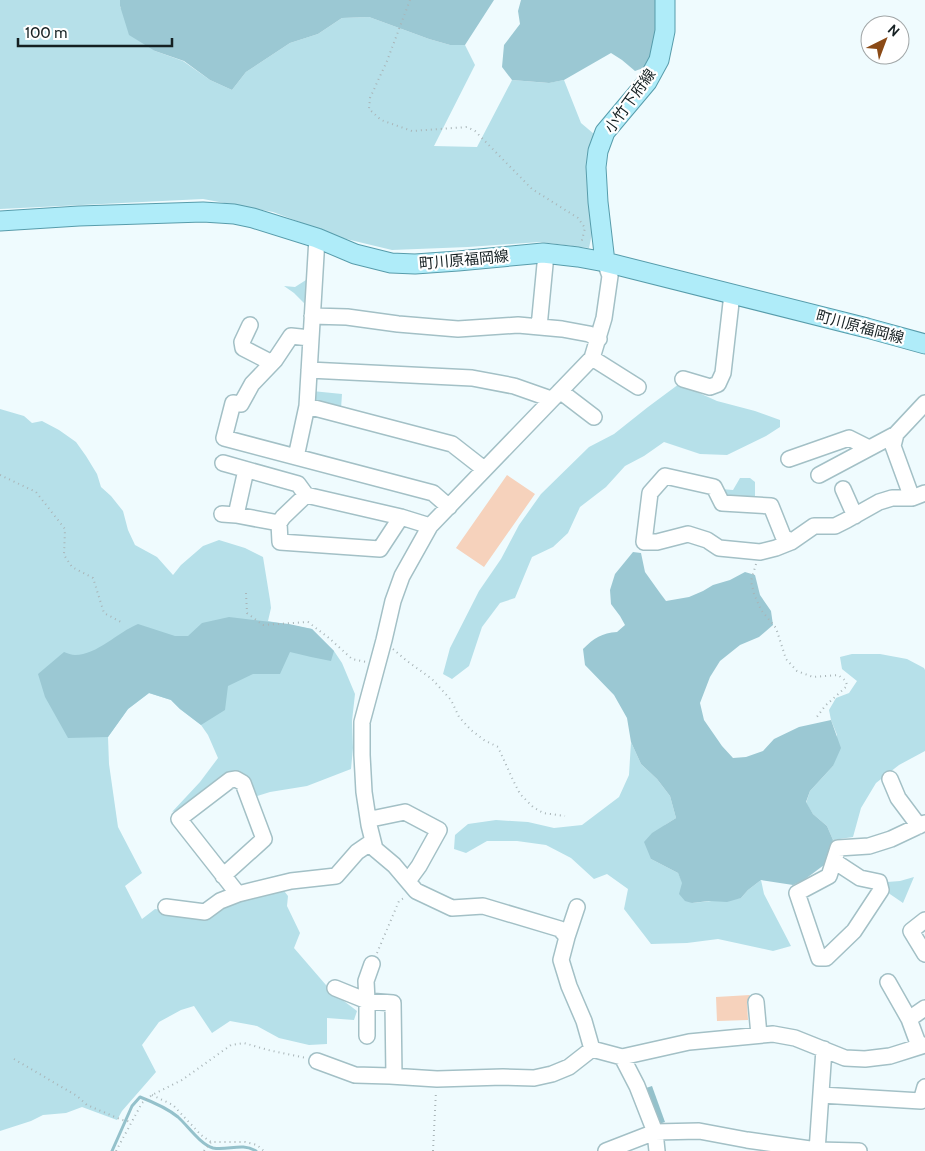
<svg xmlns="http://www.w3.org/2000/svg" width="925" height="1151" viewBox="0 0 925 1151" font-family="Cabin,'Noto Sans JP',sans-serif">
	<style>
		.green { fill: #b6e0e9 }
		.forest { fill: #9bc8d3 }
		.water { fill: #94c1cb }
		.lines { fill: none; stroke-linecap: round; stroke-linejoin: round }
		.stream { stroke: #94c1cb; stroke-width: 3 }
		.building { fill: #f6d2bc }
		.minor-casing { stroke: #a3c0c6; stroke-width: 18 }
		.major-casing { stroke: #579cab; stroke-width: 21 }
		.path { stroke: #a9b5b8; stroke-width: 2; stroke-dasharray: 1 4; stroke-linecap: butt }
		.minor { stroke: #fff; stroke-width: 15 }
		.major { stroke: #afecf9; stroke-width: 19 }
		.labels { text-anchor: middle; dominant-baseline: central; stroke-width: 4.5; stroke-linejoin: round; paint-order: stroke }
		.street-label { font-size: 15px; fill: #152022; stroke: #fff }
	</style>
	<rect width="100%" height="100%" fill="#effbfe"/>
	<path class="green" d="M0,0H120V7L155,51L183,61L210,80L232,90L246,72L290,43L318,34L342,18L369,17L429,39L450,45H465L475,65L434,146L477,147L512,80L548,83L564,80L581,123L594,134L587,181L594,224L589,248L540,242L468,247L392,250L342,238L273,212L203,199L0,209Z
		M306,280L307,306L294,293L284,286L295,287Z
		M679,384L717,401L755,411L780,420V427L766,436L727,455L700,454L664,442L644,456L625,466L606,487L580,507L568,533L553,547L532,557L515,598L500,603L482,627L469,666L452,679L443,674L450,648L479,591L501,559L519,525L541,494L589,447L614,434L648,407Z
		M312,391L342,394L341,409L311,403Z
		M0,409L24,416L32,423L42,421L59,430L76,442L86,456L97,474L101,487L111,496L123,511L128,530L135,545L157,557L173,575L181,565L203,546L219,540L245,548L263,557L270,600L271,608L268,621L312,629L334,651L342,663L355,694L352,721L353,748L351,769L307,786L270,792L254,797L243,779L199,801L172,812L200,782L218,758L208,735L201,725L180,709L171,700L149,693L128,709L108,737L109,764L118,827L142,873L125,886L142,919L155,909L181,913L281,887L288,896L287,906L300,933L294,948L332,992L357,1011L354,1020L327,1018V1044L309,1045L279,1038L257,1026L230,1021L212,1033L194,1006L181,1010L159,1022L142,1045L156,1072L122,1111L117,1120L82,1107L66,1113L43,1115L31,1121L0,1131Z
		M740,478H750L755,482V501H728L721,489L733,490Z
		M852,654H880L907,659L924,668L925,670V751L899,765L876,783L861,808L853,837L833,840L827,826L813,814L806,803L810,791L833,766L837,735L831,720L829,710L836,698L849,693L857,681L842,669L840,657Z
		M631,742L641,764L657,779L670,796L676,818L665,825L651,859L678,873L692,903L741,898L748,890L761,880L764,894L791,946L773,951L718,939L687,943L651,944L624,909L628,889L607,874L594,879L571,858L546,845L517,841H487L466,853L454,849L455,835L468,824L496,820L528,822L554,828L582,825L619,797L629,775Z
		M914,877L903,903L884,890L887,882L900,881Z"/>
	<path class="forest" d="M120,0H494L465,45H450L429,39L369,17L342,18L318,34L290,43L246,72L232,90L210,80L184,61L155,51L129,35L120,6Z
		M521,0H659C659,26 657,43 646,67L635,71L622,60L611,53L564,80L549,83L512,80L502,67L504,45L520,24L518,11Z
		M633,552L641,553L645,572L660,593L666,601L689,597L703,591L713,585L730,580L745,572L755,575L760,595L771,611L773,625L759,637L740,645L720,661L710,677L700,703L704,720L722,746L733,758L746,757L763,751L774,739L799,727L831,720L841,748L833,766L810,791L806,802L813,814L827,826L833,840L824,865L804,880L793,885L761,880L748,890L741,898L727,902L709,901L692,903L685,901L679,894L682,883L678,873L651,859L644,842L652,833L676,818L670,796L657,779L641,764L631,742L627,718L614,695L585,665L583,649C594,638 602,633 617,632L625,625L620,616L611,604L610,590L615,574Z
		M229,617L289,624L312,629L334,651L331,661L311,657L290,652L280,674H253L228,686L225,710L201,725L180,709L171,700L149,693L128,709L108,737L68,738L45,697L38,674L64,652C67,653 72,655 75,655C97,655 118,632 138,624L175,636H188L202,623Z"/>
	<path class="water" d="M652,1086L665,1122L656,1125L643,1089Z"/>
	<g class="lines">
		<path class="stream" d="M112,1151L132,1106L140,1097C153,1102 167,1108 178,1117C188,1126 200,1144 213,1148C228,1151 242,1142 256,1151"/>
	</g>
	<path class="building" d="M507,475L535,494L484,567L456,548Z
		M750,995L747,1002L748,1020L717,1021L716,997Z"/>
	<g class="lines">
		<g class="minor-casing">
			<path id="minor" d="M317,238L307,406L452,444L484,469
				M312,316L347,317L398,324L458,329L518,325L562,329L589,334L599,339
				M250,325L242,342L243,348L272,363
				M539,327L546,254
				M310,338L291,336L275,360L252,384L241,404L233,403L224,438L433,493L449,507
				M592,358L638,387
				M309,370L472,378L514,386L551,399
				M683,379L710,387L718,384L723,373L732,294
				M560,391L594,417
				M925,403L896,434L893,446L912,498L925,493
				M296,457L307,406
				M789,459L849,438L869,448
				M223,463L298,484L306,495L401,517L430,526
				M819,475L896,434
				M843,489L855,516
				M306,495L283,517L279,523L280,542L380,549L401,517
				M222,514L236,515L279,523
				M236,515L246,470
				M791,542L783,536L771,506L722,503L714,487L665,476L650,493L644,542H657L688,534L707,540L719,548L760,552L776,548L791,542L814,526H835L847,520L879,502L892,498H912
				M890,779L898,798L919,826
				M368,818H376L405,812L439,830L419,866L408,881
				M834,861L860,878L879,882L881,890L854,931L826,958H819L797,893L829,876L838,848L869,846L891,839L925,823
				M223,876L264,839L243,783L236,779L230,780L179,819L238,894L291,881L336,876L357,852L373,841
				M166,907L205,912L220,901L238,894
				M925,920L911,931L925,954
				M567,937L577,907
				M888,982L909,1019L919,1046
				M335,988L367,1001L366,981L372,964
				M756,1002L759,1035
				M909,1019L925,1008
				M367,1036V1001L393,1003L394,1076
				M592,1049L584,1021L569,986L561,960L567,937L560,929L483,906L452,908L416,891L394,865L375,849L369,825L364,792L362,755V722L384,640L393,601L402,576L430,526L592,358L604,318L610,276L605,262
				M592,1049L622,1057L689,1042L773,1034L795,1038L845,1058L865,1059L890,1056L925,1045
				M622,1057L637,1086L655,1132L699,1131L747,1140L817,1150L859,1151
				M317,1061L355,1075L390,1076L437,1079L503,1077L534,1078L552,1074L569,1067L592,1049
				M821,1095L921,1101L925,1087
				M606,1151L655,1132L657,1151
				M817,1151L824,1049"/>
		</g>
		<g class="major-casing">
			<path id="major" d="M0,221L79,216L203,212L234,214L253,218L317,238L355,254L391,263L415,264L458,261L543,253L578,257L605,262L867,328L925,344
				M605,262L598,202L596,167L598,151L605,132L647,82L659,60L665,31V0"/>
		</g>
		<path class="path" d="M410,0L387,61L370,98L369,109L381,120L412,131L467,127L475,131L532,189L578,218L585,228L581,244
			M0,475L36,492L65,529L64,555L72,567L93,578L104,613L121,622
			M756,564L751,581L754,594L761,610L776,628L786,659L797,671L813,677L838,675L846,681L847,686L825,706L816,718
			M246,593L247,613L263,625L308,622L329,638L352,659L366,662
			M393,649L407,661L432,679L451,700L459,717L471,730L484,740L498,747L513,780L520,794L533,807L543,813L565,816
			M377,953L399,901L404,898
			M14,1059L77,1096L87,1105L122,1120L132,1122
			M152,1095L173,1105L201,1135L211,1142H245L257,1145L264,1151
			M116,1151L142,1103L152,1095L182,1080L231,1045L244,1043L268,1050L306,1058
			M204,1151L211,1142
			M433,1151L436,1091"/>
		<use href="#minor" class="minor"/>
		<use href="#major" class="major"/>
	</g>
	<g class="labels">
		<g class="street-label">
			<text transform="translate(630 101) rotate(-54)">小竹下府線</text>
			<text transform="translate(464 260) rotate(-5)">町川原福岡線</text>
			<text transform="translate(860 327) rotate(15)">町川原福岡線</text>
		</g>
	</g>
	<g transform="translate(885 40) rotate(42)"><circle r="24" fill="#ffffff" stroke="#a1a6a7"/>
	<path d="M0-4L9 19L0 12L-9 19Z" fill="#8b4a16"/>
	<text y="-8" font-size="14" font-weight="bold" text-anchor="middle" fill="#152022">N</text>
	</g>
	<path d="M18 38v8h154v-8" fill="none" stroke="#152022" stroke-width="2.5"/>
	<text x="25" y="38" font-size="15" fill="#152022" stroke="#ffffff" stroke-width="4" paint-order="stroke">100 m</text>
</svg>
